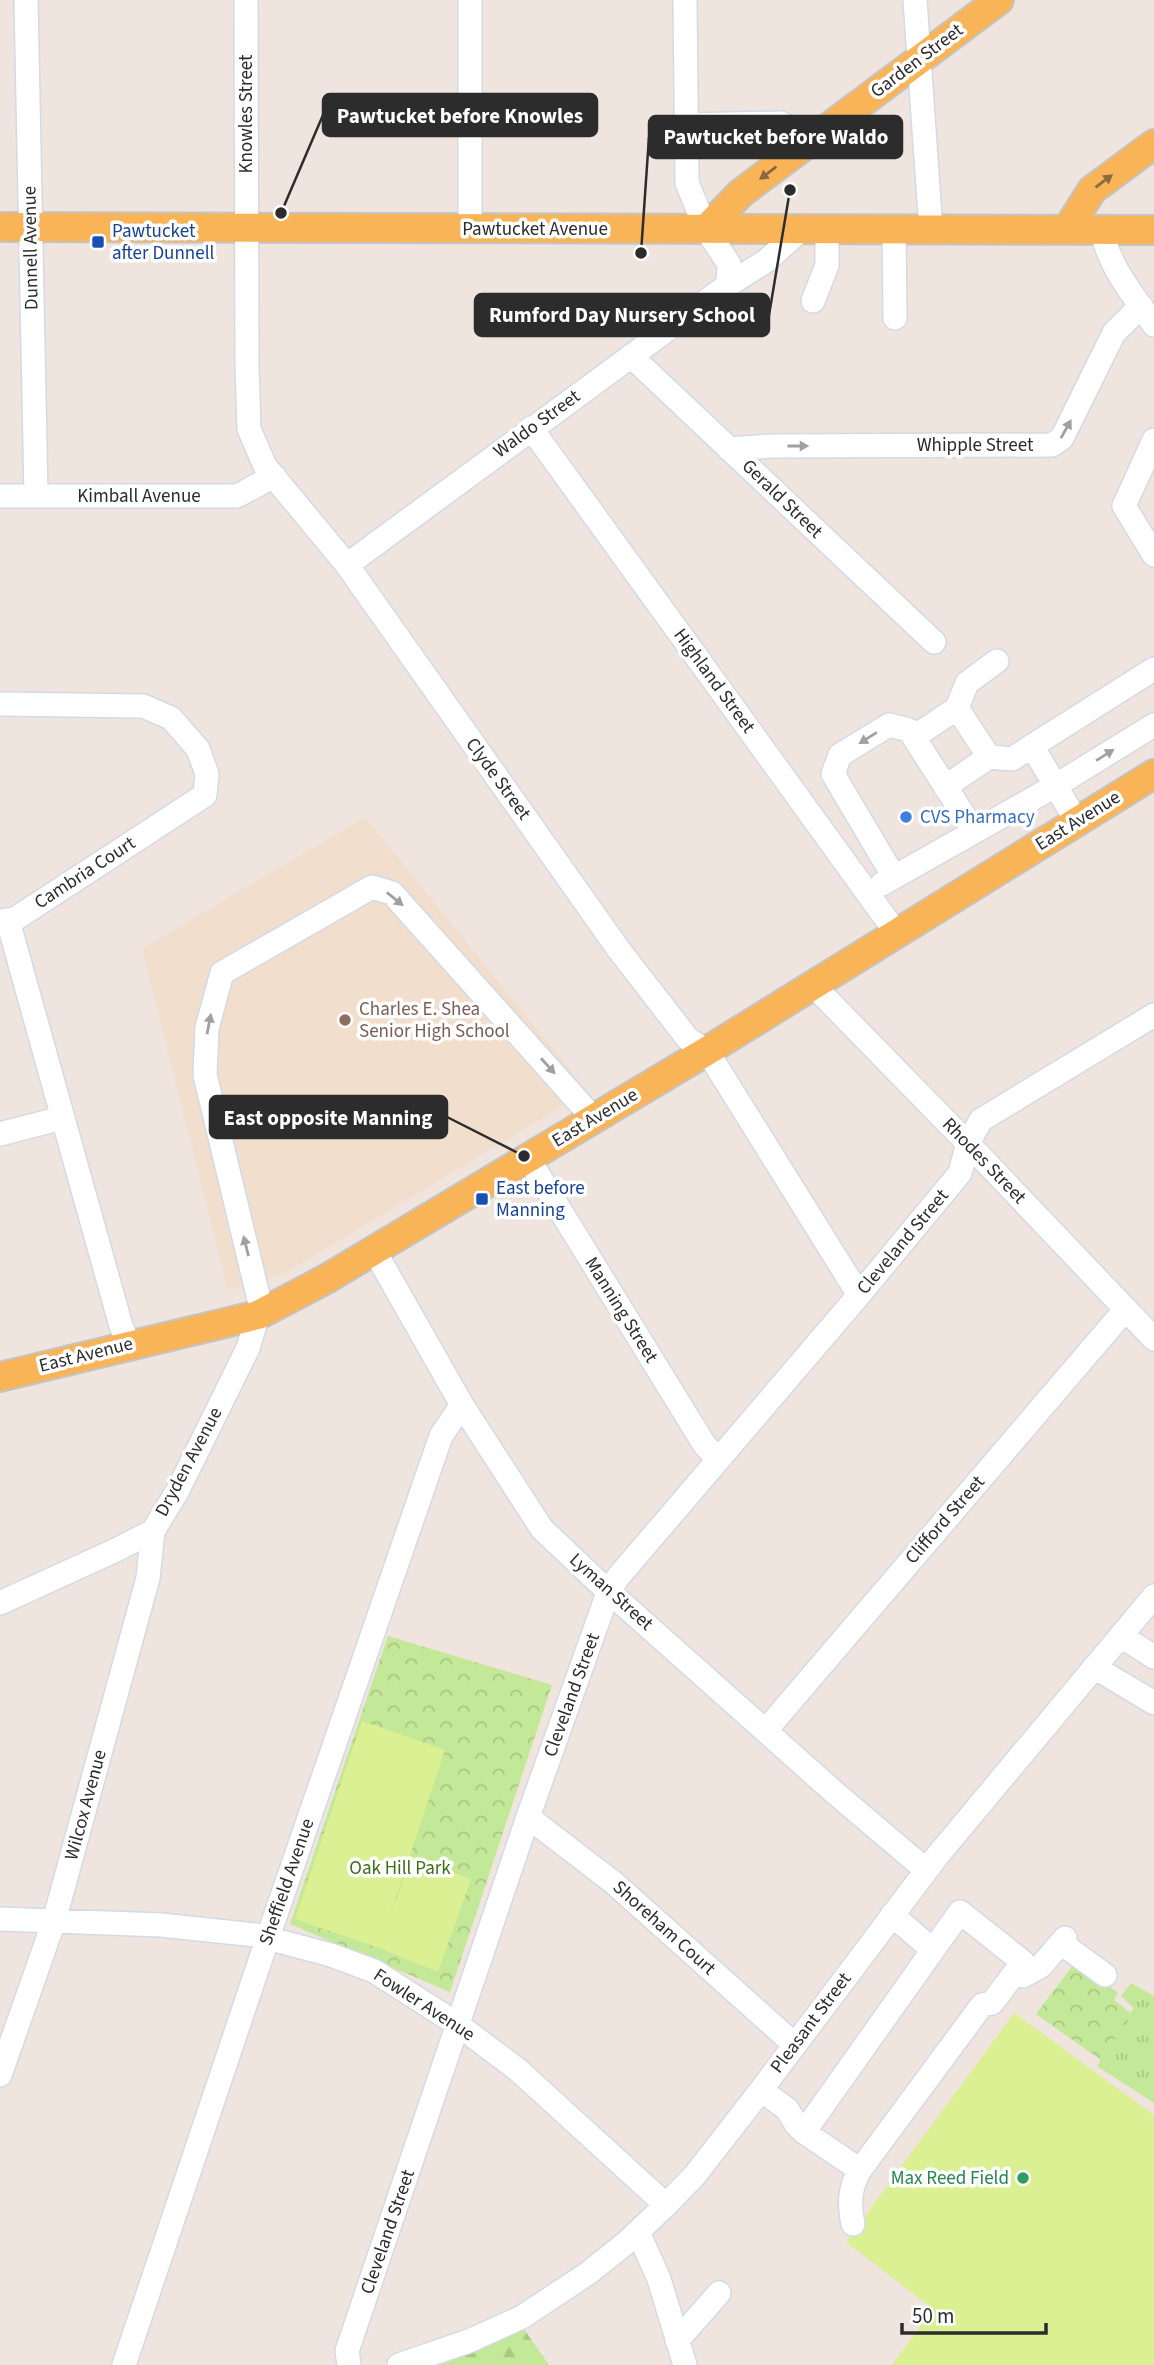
<svg xmlns="http://www.w3.org/2000/svg" width="1154" height="2365" viewBox="0 0 1154 2365" font-family="'Source Sans 3',sans-serif">
	<style>
		.education { fill: #f1decd }
		.grass { fill: url(#grass-tufts) }
		.forest { fill: url(#forest-firs) }
		.park { fill: url(#park-crowns) }
		.pitch { fill: #dbf093 }
		.lines { fill: none; stroke-linecap: round; stroke-linejoin: round }
		.minor-casing { stroke: #d3dae6; stroke-width: 26 }
		.major-casing { stroke: #c4c4c4; stroke-width: 32 }
		.minor { stroke: #fff; stroke-width: 23 }
		.major { stroke: #f9b458; stroke-width: 28 }
		.oneway { fill: #886940 }
		.oneway2 { fill: #a0a0a0 }
		.transit-dot { fill: #1a4fb4; stroke: #fff; stroke-width: 2.5 }
		.shop-dot { fill: #3f7fe0; stroke: #fff; stroke-width: 2.5 }
		.education-dot { fill: #8d6e63; stroke: #fff; stroke-width: 2.5 }
		.leisure-dot { fill: #2e9e5b; stroke: #fff; stroke-width: 2.5 }
		.labels { text-anchor: middle; dominant-baseline: central; stroke-width: 7; stroke-linejoin: round; paint-order: stroke }
		.street-label { font-size: 19px; fill: #2c2c2c; stroke: #fff }
		.transit-label { font-size: 19px; fill: #164399; stroke: #fff; text-anchor: start }
		.shop-label { font-size: 19px; fill: #366cbe; stroke: #fff; text-anchor: start }
		.education-label { font-size: 19px; fill: #785e54; stroke: #fff; text-anchor: start }
		.park-label { font-size: 19px; fill: #3a6f16; stroke: #fff }
		.leisure-label { font-size: 19px; fill: #27864d; stroke: #fff; text-anchor: end }
		.leader { fill: none; stroke: #2c2c2c; stroke-width: 2.5 }
		.callout-dot { fill: #2c2c2c; stroke: #fff; stroke-width: 2.5 }
		.callout { fill: #2c2c2c; stroke: #2c2c2c; stroke-width: 2.5 }
		.callout-label { font-size: 21px; text-anchor: middle; font-weight: bold; fill: #fff }
	</style>
	<defs>
		<pattern id="grass-tufts" width="24" height="20" patternUnits="userSpaceOnUse" patternTransform="scale(1.75)"><rect width="24" height="20" fill="#c3e897"/><path d="M3 7l-1-3M5 7V3M7 7l1-3M15 17l-1-3M17 17v-4M19 17l1-3" fill="none" stroke="#a8c782"/></pattern>
		<pattern id="forest-firs" width="22" height="20" patternUnits="userSpaceOnUse" patternTransform="scale(1.75)"><rect width="22" height="20" fill="#c3e897"/><path d="M5 1l3.5 6h-7zM16 11l3.5 6h-7z" fill="#a8c782"/></pattern>
		<pattern id="park-crowns" width="20" height="18" patternUnits="userSpaceOnUse" patternTransform="scale(1.75)"><rect width="20" height="18" fill="#c3e897"/><path d="M2 6a3 3 0 1 1 6 0M12 15a3 3 0 1 1 6 0" fill="none" stroke="#a8c782"/></pattern>
	</defs>
	<rect width="100%" height="100%" fill="#efe4de"/>
	<path class="education" d="M365,817L587,1091L284,1274L228,1290L142,949Z"/>
	<path class="grass" d="M1131,1983L1154,1996V2103L1097,2066L1134,2008L1121,1996Z"/>
	<path class="forest" d="M519,2322L549,2365H413Z"/>
	<path class="park" d="M388,1636L552,1685L450,1992L290,1924Z
		M1077,1960L1118,1993L1114,2000L1131,2013L1101,2060L1036,2014Z"/>
	<path class="pitch" d="M362,1721L445,1750L389,1918L412,1857L471,1879L438,1972L379,1948L295,1919Z
		M1014,2013L1154,2115V2365H892L933,2309L846,2242Z"/>
	<g class="lines">
		<g class="minor-casing">
			<path id="minor" d="M26,0L36,495
				M246,0L247,365L249,429L265,466L347,565L619,950L688,1039L707,1051L859,1295
				M915,0L931,230
				M686,125L781,123L807,143
				M470,229V0
				M894,229L895,318
				M1102,230C1108,266 1134,296 1154,325
				M728,285L766,261L802,229
				M813,301L827,265V229
				M631,356L934,642
				M531,428L897,934
				M1154,440L1124,506L1154,555
				M729,449L771,446L1052,445L1062,438L1114,333L1141,306
				M0,496H237L274,476
				M347,565L728,285L729,264L706,229L687,183L685,0
				M0,704L143,706L171,718L198,749L207,774L205,795L15,919L0,921
				M957,708L989,757L1012,759L1032,746
				M914,737L957,708L967,683L997,661
				M945,787L989,757
				M1077,822L1032,746L1154,669
				M894,877L833,774L840,755L889,725L909,730L974,831
				M882,884L1055,786L1154,725
				M8,921L121,1326L129,1344
				M813,985L981,1157L1154,1339
				M0,1134L62,1118
				M528,1158L704,1444L718,1460
				M374,1250L462,1405L542,1529L597,1581L834,1792L926,1870
				M262,1312L205,1075L207,1028L222,973L372,887L392,893L594,1119
				M0,1603L116,1550L153,1531L178,1490L248,1348L258,1315
				M1121,1636L1154,1657
				M1094,1667L1154,1703
				M766,1730L1125,1310
				M528,1817L614,1883L795,2045
				M892,1915L933,1950L960,1912L1023,1962L992,2003L982,2005L860,2170L804,2132L933,1950
				M0,1919L161,1925L256,1935L331,1955L374,1971L457,2024L518,2070L666,2205
				M1061,1943L1105,1975
				M1015,1973L1023,1976L1041,1966L1065,1938
				M0,2075L54,1921L148,1578L153,1531
				M761,2090L787,2109L796,2124L804,2132
				M853,2224C849,2204 849,2189 860,2170
				M638,2232L659,2279L685,2365
				M677,2341L719,2293
				M124,2365L268,1937L441,1436L462,1405
				M349,2365L347,2351L528,1817L609,1590L619,1576L859,1295L960,1173L968,1143L981,1120L1154,1015
				M399,2365L469,2341L522,2317L587,2274L626,2243L666,2205L695,2175L761,2090L938,1855L1154,1596"/>
		</g>
		<g class="major-casing">
			<path id="major" d="M0,227L1154,230
				M706,229L741,193L999,0
				M1067,230L1092,190L1154,144
				M0,1377L258,1315L328,1278L707,1051L1154,774"/>
		</g>
		<use href="#minor" class="minor"/>
		<use href="#major" class="major"/>
	</g>
	<defs><path id="oneway-solid" d="M-6-.8H1V-3.2L6.5 0L1 3.2V.8H-6Z" transform="scale(1.75)"/></defs>
	<g class="oneway">
		<use href="#oneway-solid" transform="translate(768 173) rotate(143)"/>
		<use href="#oneway-solid" transform="translate(1104 181) rotate(-37)"/>
	</g>
	<g class="oneway2">
		<use href="#oneway-solid" transform="translate(1066 429) rotate(-61)"/>
		<use href="#oneway-solid" transform="translate(798 446)"/>
		<use href="#oneway-solid" transform="translate(868 738) rotate(148)"/>
		<use href="#oneway-solid" transform="translate(1105 755) rotate(-32)"/>
		<use href="#oneway-solid" transform="translate(395 899) rotate(39)"/>
		<use href="#oneway-solid" transform="translate(209 1024) rotate(-79)"/>
		<use href="#oneway-solid" transform="translate(548 1066) rotate(48)"/>
		<use href="#oneway-solid" transform="translate(246 1246) rotate(-104)"/>
	</g>
	<g class="transit-dot">
		<rect x="91" y="235" width="14" height="14" rx="3.5"/>
		<rect x="475" y="1192" width="14" height="14" rx="3.5"/>
	</g>
	<circle class="shop-dot" cx="906" cy="817" r="7"/>
	<circle class="education-dot" cx="345" cy="1020" r="7"/>
	<circle class="leisure-dot" cx="1023" cy="2178" r="7"/>
	<g class="labels">
		<g class="street-label">
			<text transform="translate(917 61) rotate(-37)">Garden Street</text>
			<text transform="translate(246 114) rotate(-90)">Knowles Street</text>
			<text x="535" y="229">Pawtucket Avenue</text>
			<text transform="translate(31 248) rotate(-91)">Dunnell Avenue</text>
			<text transform="translate(537 424) rotate(-36)">Waldo Street</text>
			<text x="975" y="445">Whipple Street</text>
			<text x="139" y="496">Kimball Avenue</text>
			<text transform="translate(782 499) rotate(44)">Gerald Street</text>
			<text transform="translate(714 681) rotate(54)">Highland Street</text>
			<text transform="translate(498 779) rotate(54)">Clyde Street</text>
			<text transform="translate(1078 821) rotate(-32)">East Avenue</text>
			<text transform="translate(85 873) rotate(-33)">Cambria Court</text>
			<text transform="translate(595 1118) rotate(-31)">East Avenue</text>
			<text transform="translate(984 1161) rotate(46)">Rhodes Street</text>
			<text transform="translate(903 1242) rotate(-50)">Cleveland Street</text>
			<text transform="translate(621 1310) rotate(58)">Manning Street</text>
			<text transform="translate(86 1355) rotate(-14)">East Avenue</text>
			<text transform="translate(189 1462) rotate(-62)">Dryden Avenue</text>
			<text transform="translate(945 1520) rotate(-49)">Clifford Street</text>
			<text transform="translate(611 1592) rotate(42)">Lyman Street</text>
			<text transform="translate(572 1695) rotate(-70)">Cleveland Street</text>
			<text transform="translate(86 1805) rotate(-75)">Wilcox Avenue</text>
			<text transform="translate(287 1882) rotate(-71)">Sheffield Avenue</text>
			<text transform="translate(664 1928) rotate(42)">Shoreham Court</text>
			<text transform="translate(424 2005) rotate(33)">Fowler Avenue</text>
			<text transform="translate(811 2023) rotate(-53)">Pleasant Street</text>
			<text transform="translate(388 2232) rotate(-71)">Cleveland Street</text>
		</g>
		<g class="transit-label">
			<text x="112" y="231">Pawtucket<tspan x="112" dy="22">after Dunnell</tspan></text>
			<text x="496" y="1188">East before<tspan x="496" dy="22">Manning</tspan></text>
		</g>
		<g class="shop-label">
			<text x="920" y="817">CVS Pharmacy</text>
		</g>
		<g class="education-label">
			<text x="359" y="1009">Charles E. Shea<tspan x="359" dy="22">Senior High School</tspan></text>
		</g>
		<g class="park-label">
			<text x="400" y="1868">Oak Hill Park</text>
		</g>
		<g class="leisure-label">
			<text x="1009" y="2178">Max Reed Field</text>
		</g>
	</g>
	<path class="leader" d="M281 213L323 115M641 253L649 137M790 190L769 315M524 1156L447 1117"/>
	<g class="callout-dot">
		<circle cx="281" cy="213" r="7"/>
		<circle cx="641" cy="253" r="7"/>
		<circle cx="790" cy="190" r="7"/>
		<circle cx="524" cy="1156" r="7"/>
	</g>
	<g class="callout">
		<rect x="323" y="94" width="274" height="42" rx="7"/>
		<rect x="649" y="116" width="253" height="42" rx="7"/>
		<rect x="475" y="294" width="294" height="42" rx="7"/>
		<rect x="210" y="1096" width="237" height="42" rx="7"/>
	</g>
	<g class="callout-label">
		<text x="460" y="123">Pawtucket before Knowles</text>
		<text x="776" y="144">Pawtucket before Waldo</text>
		<text x="622" y="322">Rumford Day Nursery School</text>
		<text x="328" y="1125">East opposite Manning</text>
	</g>
	<path d="M902 2323v10h144v-10" fill="none" stroke="#2c2c2c" stroke-width="3.5"/>
	<text x="912" y="2323" font-size="21" fill="#2c2c2c" stroke="#ffffff" stroke-width="5" paint-order="stroke">50 m</text>
</svg>
